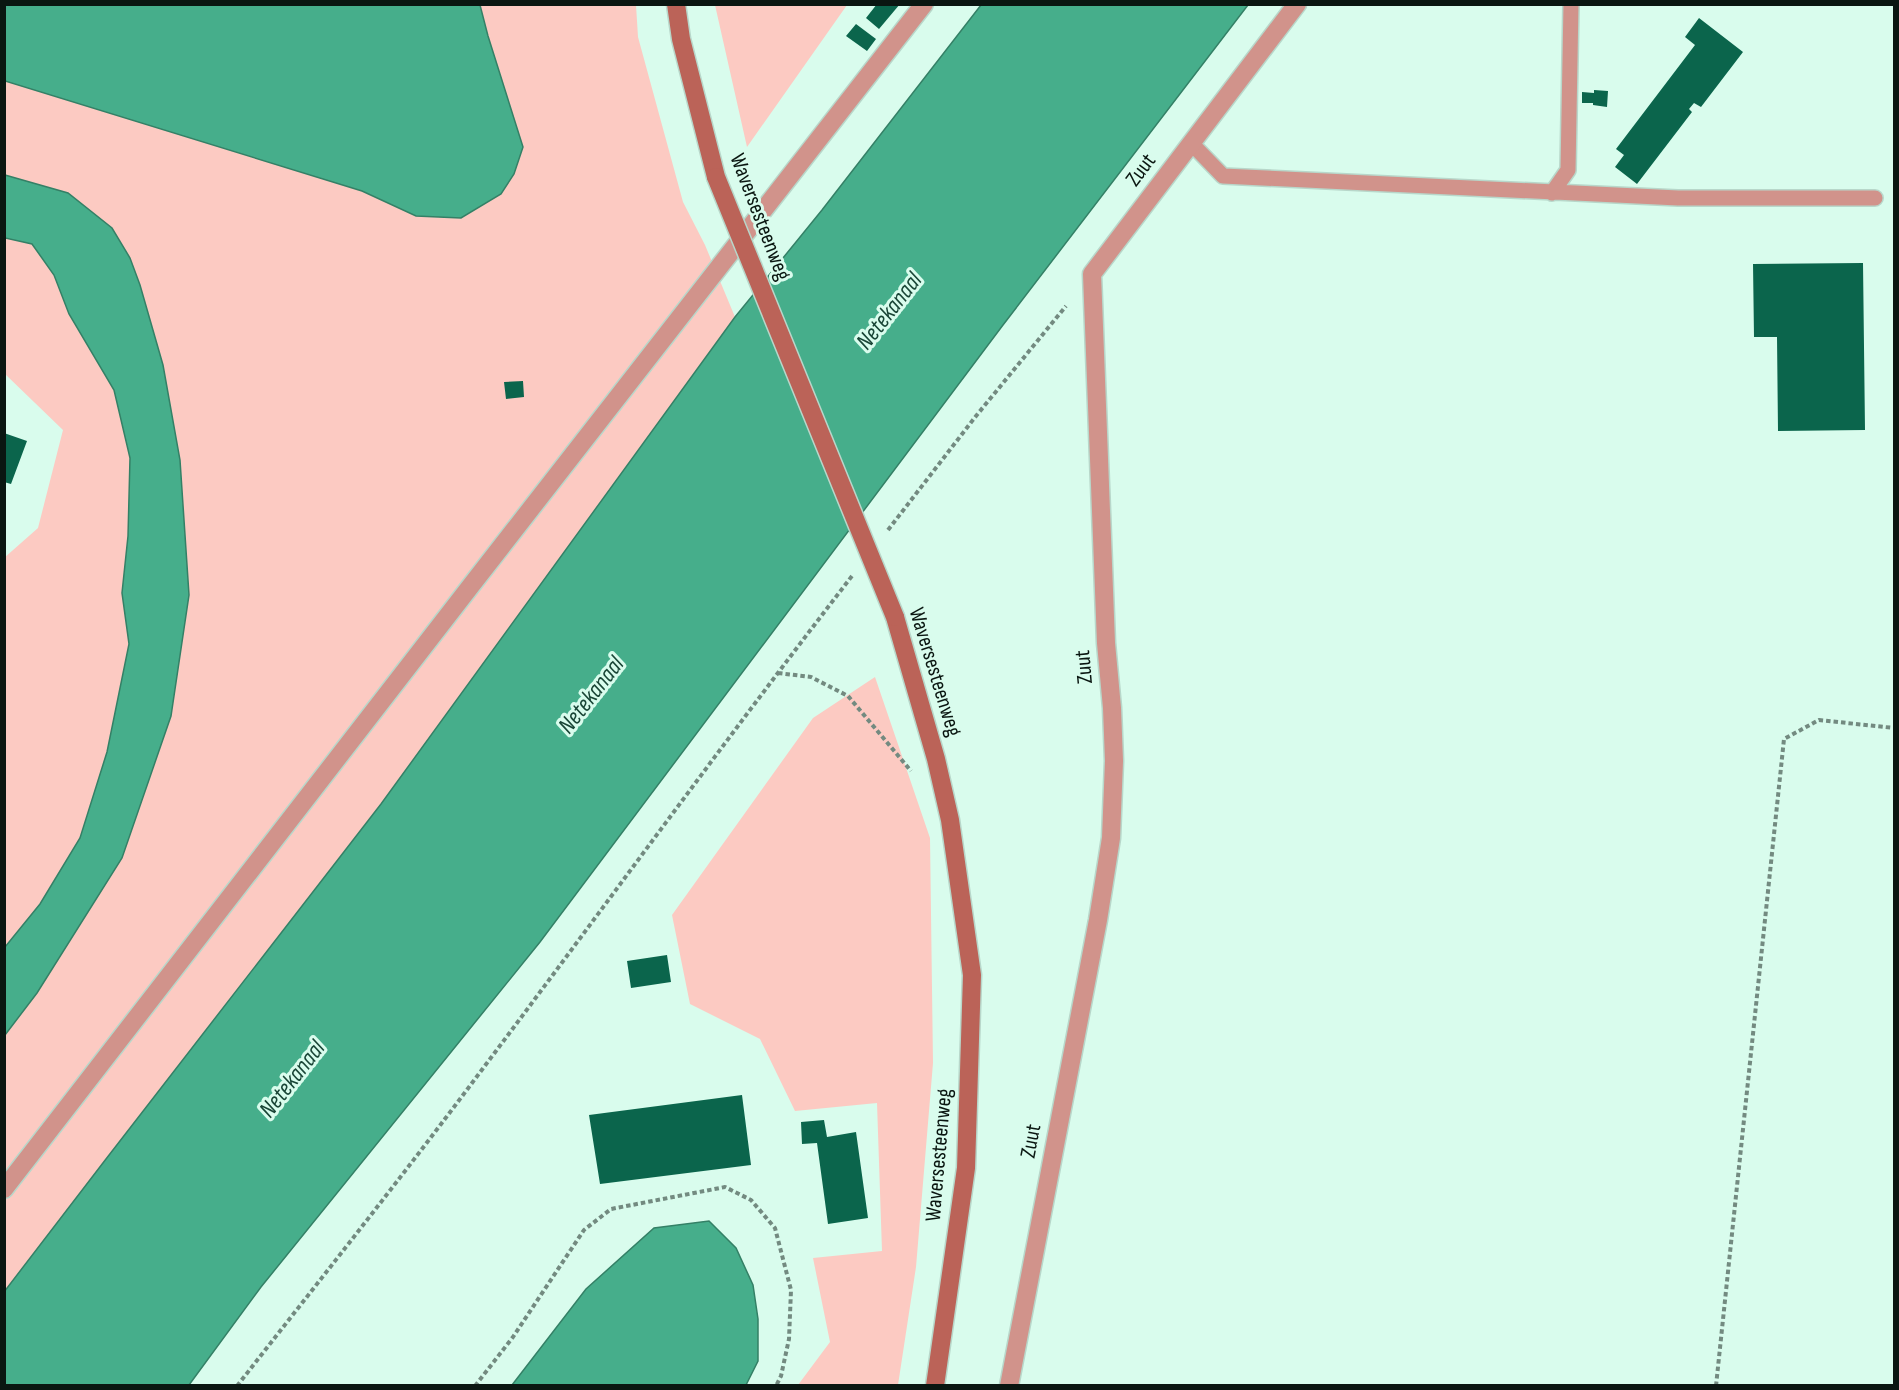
<svg xmlns="http://www.w3.org/2000/svg" width="1899" height="1390" viewBox="0 0 1899 1390" font-family="'Sofia Sans Condensed',sans-serif">
	<style>
		.green { fill: #fccac2 }
		.water { fill: #46ae8b; stroke: #348066; stroke-width: 1.5 }
		.building { fill: #0b654c }
		.lines { fill: none; stroke-linecap: round; stroke-linejoin: round }
		.lane-casing { stroke: #b8d7ca; stroke-width: 18 }
		.street-casing { stroke: #b8d7ca; stroke-width: 21 }
		.secondary-casing { stroke: #b8d7ca; stroke-width: 21 }
		.path { stroke: #738a80; stroke-width: 4; stroke-dasharray: 4.5 3; stroke-linecap: butt }
		.lane { stroke: #d1938b; stroke-width: 15 }
		.street { stroke: #d1938b; stroke-width: 18 }
		.secondary { stroke: #bb6358; stroke-width: 18 }
		.secondary-bridge-casing { stroke: #b8d7ca; stroke-width: 21; stroke-linecap: butt }
		.secondary-bridge { stroke: #bb6358; stroke-width: 18 }
		.labels { text-anchor: middle; dominant-baseline: central; stroke-width: 6; stroke-linejoin: round; paint-order: stroke }
		.street-label { font-size: 22px; fill: #0a1611; stroke: #d9fced }
		.water-label { font-size: 24px; font-style: italic; fill: #194536; stroke: #d9fced }
	</style>
	<rect width="100%" height="100%" fill="#d9fced"/>
	<path class="green" d="M480,5H636L638,37L683,202L705,245L735,317L381,804L106,1159L5,1292V1035L37,993L73,935L189,595L180,460L163,365L140,285L130,258L68,193L5,175V81L362,191L416,216L488,36Z
		M715,5H847L747,147Z
		M5,238L32,244L54,275L69,314L114,390L130,458L128,536L122,593L129,644L107,752L80,838L40,904L5,947L4,558L38,528L63,430L5,374Z
		M875,677L930,838L933,1063L916,1267L898,1385H798L830,1342L813,1258L882,1251L877,1103L795,1111L760,1039L690,1004L672,915L813,718Z"/>
	<path class="water" d="M4,5H480L488,36L523,147L514,174L501,194L461,218L416,216L362,191L5,81Z
		M981,5H1248L1003,325L540,942L261,1287L189,1385H5L4,1292L106,1159L381,804L735,317L822,210Z
		M5,175L68,193L112,228L130,258L140,285L163,365L180,460L189,595L171,716L122,858L37,993L5,1035V947L40,904L80,838L107,752L129,644L122,593L128,536L130,458L114,390L69,314L54,275L32,244L5,238Z
		M709,1221L736,1248L753,1285L758,1319V1361L746,1385H512L586,1289L654,1228Z"/>
	<path class="building" d="M877,4H900L879,29L866,18Z
		M1699,18L1743,52L1701,107L1694,103L1689,109L1692,112L1637,184L1615,167L1624,155L1616,149L1695,45L1685,37Z
		M856,24L876,39L867,51L846,36Z
		M1594,90L1608,91L1607,107L1593,105V103H1582V92L1594,93Z
		M1863,263L1865,430L1778,431L1777,337H1754L1753,264Z
		M523,381L524,397L506,399L504,382Z
		M4,433L27,441L11,484L4,482Z
		M667,955L671,982L631,988L627,961Z
		M742,1095L751,1165L600,1184L589,1115Z
		M824,1120L827,1137L856,1132L868,1218L828,1224L817,1143L802,1144L801,1122Z"/>
	<g class="lines">
		<g class="lane-casing">
			<path id="lane" d="M1191,143L1223,176L1678,198H1875
				M1552,193L1568,170L1571,4"/>
		</g>
		<g class="street-casing">
			<path id="street" d="M4,1189L473,583L924,4
				M1009,1386L1098,920L1111,838L1114,761L1112,708L1106,643L1092,274L1297,4"/>
		</g>
		<g class="secondary-casing">
			<path id="secondary" d="M676,4L681,39L716,177
				M895,617L936,759L950,820L972,975L966,1168L935,1386"/>
		</g>
		<path class="path" d="M888,530L976,416L1066,306
			M778,673L811,677L848,696L911,771
			M237,1386C319,1281 402,1177 481,1071C605,906 726,739 852,576
			M475,1386L513,1337L584,1230L611,1209L725,1187L751,1200L775,1228L791,1290L789,1339L781,1376L776,1386
			M1716,1386L1784,739L1819,720L1894,728"/>
		<use href="#lane" class="lane"/>
		<use href="#street" class="street"/>
		<use href="#secondary" class="secondary"/>
		<g class="secondary-bridge-casing">
			<path id="secondary-bridge" d="M716,177L895,617"/>
		</g>
		<use href="#secondary-bridge" class="secondary-bridge"/>
	</g>
	<g class="labels">
		<g class="street-label">
			<text transform="translate(1141 170) rotate(-53)">Zuut</text>
			<text transform="translate(760 217) rotate(69)">Waversesteenweg</text>
			<text transform="translate(1084 667) rotate(-95)">Zuut</text>
			<text transform="translate(935 672) rotate(73)">Waversesteenweg</text>
			<text transform="translate(1031 1141) rotate(-79)">Zuut</text>
			<text transform="translate(939 1155) rotate(-85)">Waversesteenweg</text>
		</g>
		<g class="water-label">
			<text transform="translate(889 311) rotate(-52)">Netekanaal</text>
			<text transform="translate(591 695) rotate(-52)">Netekanaal</text>
			<text transform="translate(292 1079) rotate(-52)">Netekanaal</text>
		</g>
	</g>
	<rect width="1899" height="1390" fill="none" stroke="#0a1611" stroke-width="12"/>
</svg>
